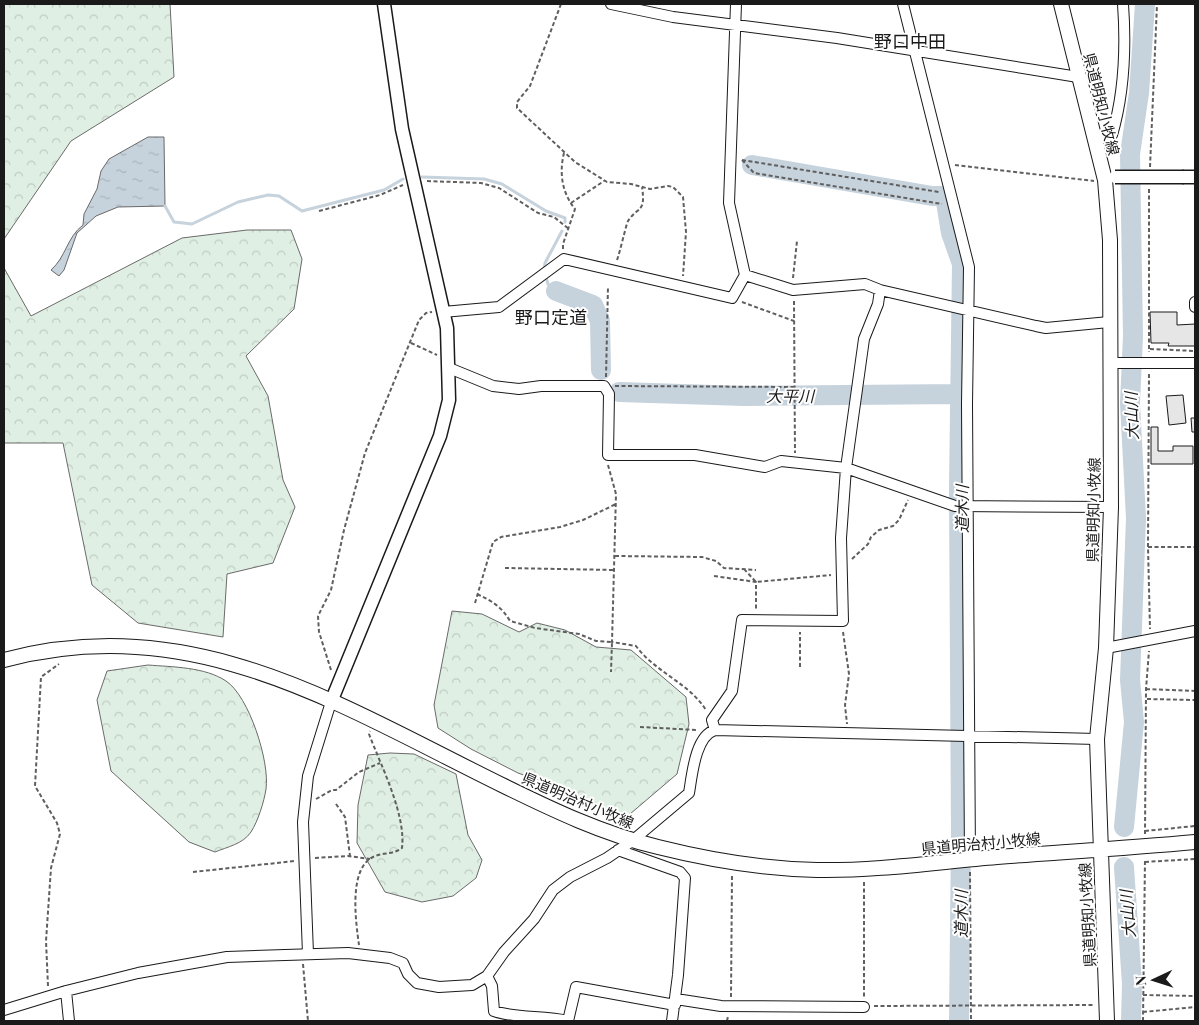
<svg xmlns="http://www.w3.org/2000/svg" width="1199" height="1025" viewBox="0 0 1199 1025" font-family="'Playfair Display','Noto Sans JP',serif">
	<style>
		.forest { fill: url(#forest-crowns); stroke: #6a6a6a }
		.water { fill: url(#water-ripples); stroke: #6a6a6a }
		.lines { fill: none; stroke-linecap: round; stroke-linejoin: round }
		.stream { stroke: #c6d2dc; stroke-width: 3 }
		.river { stroke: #c6d2dc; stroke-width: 20 }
		.building { fill: #e6e6e6; stroke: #1a1a1a }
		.minor-casing { stroke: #1a1a1a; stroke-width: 12 }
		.tertiary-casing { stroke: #1a1a1a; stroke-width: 15 }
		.secondary-casing { stroke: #1a1a1a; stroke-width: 16 }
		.path { stroke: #5f5f5f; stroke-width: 2; stroke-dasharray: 4 2.5; stroke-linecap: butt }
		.minor { stroke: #fff; stroke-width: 10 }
		.tertiary { stroke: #fff; stroke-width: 12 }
		.secondary { stroke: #fff; stroke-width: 14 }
		.tertiary-bridge-casing { stroke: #1a1a1a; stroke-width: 15; stroke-linecap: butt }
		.tertiary-bridge { stroke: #fff; stroke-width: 12 }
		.labels { text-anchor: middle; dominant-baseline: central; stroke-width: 4; stroke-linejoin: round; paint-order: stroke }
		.street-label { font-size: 15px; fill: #1a1a1a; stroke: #fff }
		.water-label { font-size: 16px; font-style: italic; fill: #1a1a1a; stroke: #fff }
		.quarter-label { font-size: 18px; fill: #1a1a1a; stroke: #fff }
	</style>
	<defs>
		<pattern id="forest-crowns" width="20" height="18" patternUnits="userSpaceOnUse" patternTransform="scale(1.25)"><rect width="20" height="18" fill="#e0efe3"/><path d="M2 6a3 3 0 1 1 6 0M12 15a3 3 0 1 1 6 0" fill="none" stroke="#c0ccc2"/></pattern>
		<pattern id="water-ripples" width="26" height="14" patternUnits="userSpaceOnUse" patternTransform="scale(1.25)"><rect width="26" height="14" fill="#c6d2dc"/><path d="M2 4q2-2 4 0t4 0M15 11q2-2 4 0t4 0" fill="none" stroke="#aab4bc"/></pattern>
	</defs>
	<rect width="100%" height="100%" fill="#fff"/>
	<path class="forest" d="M4,4H170L174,77L71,141L4,239Z
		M247,230H291L302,259L294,309L246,356L268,396L283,480L295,507L273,563L227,574L223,637L138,623L92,585L63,443H4V268L31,316L182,238Z
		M452,611L482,614L519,632L537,623L565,630L596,647L631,650L686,697L689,724L677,774L623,820L590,805L568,791L518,773L471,749L438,728L434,705Z
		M148,665C173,667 205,667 226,681C249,696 270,762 266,789C264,802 258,821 251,832C243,844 227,847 215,852L189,842L111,771L97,700L107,671Z
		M390,753L414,754L456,774L468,835L482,860L476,878L453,896L422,902L385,892L357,843L358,805L368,755Z"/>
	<path class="water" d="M148,137H164L165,206L118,207L96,216L77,233L64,270L59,276L51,270C66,257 67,237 83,225L84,214L97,189L101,171L109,159Z"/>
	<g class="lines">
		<path class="stream" d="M422,177L484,179L502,184L546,211L565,218V222
			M165,206L174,222L192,224L238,202L268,195L279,196L302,211L384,190L403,179
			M544,270L545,263L562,231
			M546,277L548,284L556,291"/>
		<path class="river" d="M752,165L932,196H945L951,233L962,264L959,488L961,837L959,1021
			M556,291L593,305L600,321L601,370
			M619,392L745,396L960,394
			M1124,827L1134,722L1130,680L1136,518L1130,403L1133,336L1130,154L1139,93L1145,4
			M1124,867L1132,984L1131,1021"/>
	</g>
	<path class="building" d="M1150,312H1177V325L1195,324V346H1168L1169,343H1151Z
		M1183,395L1186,423L1169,425L1166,396Z
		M1191,418H1195V432H1192Z
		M1151,427H1158V451H1173V446H1193V464H1151Z"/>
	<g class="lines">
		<g class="minor-casing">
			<path id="minor" d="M611,4L673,17L837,38L1078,77
				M903,4L969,267L967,404L970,860
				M1095,140L1112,135C1124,94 1126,46 1123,4
				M745,275L793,290L865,284L880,290L1036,326L1046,328L1109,322
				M1195,307V302
				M443,312L499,307L564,259L732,298L745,275L729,203L736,4
				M1109,363H1195
				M449,368L493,386L519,389L541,386H604L609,394L608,455H695L765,467L781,461L846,468L955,506L1111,507
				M1106,648L1195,631
				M715,730L712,720L732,691L742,620L843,621L841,538L846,468L864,339L878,304L880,290
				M618,850L680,872L685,878L678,975L672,1021
				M308,954L303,822L308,776L331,702
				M487,976L492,986L494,1011C517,1019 544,1015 568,1021
				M66,991L69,1021
				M676,999L721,1006L864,1007
				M4,1010L66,991L138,973L227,957L348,953L390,958L403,963L408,974L417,983L439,987L472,985L487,976L504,952L534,919L553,890L570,877L607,858L632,841L689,793C692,776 695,736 715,730L1097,739
				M568,1021L576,987L675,1005"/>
		</g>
		<g class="tertiary-casing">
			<path id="tertiary" d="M1184,177H1195
				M331,702L440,436L449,400L447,328L402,129L384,4"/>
		</g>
		<g class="secondary-casing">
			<path id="secondary" d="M1061,4L1105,180L1110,240L1111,507L1106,648L1097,739L1107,1021
				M4,660C194,610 339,705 502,785C553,810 603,834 658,847C710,860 764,869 817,870C877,871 937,862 997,857C1063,852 1129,848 1195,842"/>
		</g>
		<path class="path" d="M561,4L530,86L517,102V108L575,162L607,182L631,184L650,189L668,186L673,187L683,197L686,232L683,276
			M742,160L754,173L942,204
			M742,160L939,192
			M955,165L1094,181
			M1150,167L1157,4
			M427,181L481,183L499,188L538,213L554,217L569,229
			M1149,189V352
			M571,203L604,181
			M319,211L380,195L403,185
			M563,249V244L575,209C562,193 559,173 564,153
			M617,260C620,252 626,225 628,221C638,206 646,213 642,187
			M793,278L797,241
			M794,301L795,453
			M742,302L794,321
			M411,343L437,355
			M1150,349L1195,351
			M1149,374L1148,547L1150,629
			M606,377L608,286
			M615,386L795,387
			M608,465L616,494L612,642L636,646C655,672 689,683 706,710
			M1148,547H1195
			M615,556L702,557L716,561L724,568L756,570
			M852,559L868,544L871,537L879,530L893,526L899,520L908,500
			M505,568L614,570
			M744,569L756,582L831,575
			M714,576L756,582V609
			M477,594C492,601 502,607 510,621L535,628L579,634L596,641L612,642L611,672
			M475,603L493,542L501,537L560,527L583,520L616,504
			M843,632L849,674L845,705L847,724
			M800,667V632
			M331,670L319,632L318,616L331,590L344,530L365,453L419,320L426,313L432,312
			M1146,689L1195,691
			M1147,699L1195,700
			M640,727L697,730
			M316,799L332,790H336L359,772L380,763
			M336,804L345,817L350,856
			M1145,831L1195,826
			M1145,834L1146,689L1149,651
			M315,858L348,856L370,859
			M1145,862L1195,859
			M193,872L295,861
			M970,872L971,1021
			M864,882V997
			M359,945C356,923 348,869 373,857C383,852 393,855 402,848C406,814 381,766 369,734L370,731
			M303,964L308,1021
			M48,986L46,941L51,868L60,834L57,823L35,786L41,677L59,664
			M1143,995L1195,996
			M731,997L732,874
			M874,1006L1094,1005
			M1143,1012L1195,1007
			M727,1021L728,1016
			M1143,1021L1145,859"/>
		<use href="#minor" class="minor"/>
		<use href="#tertiary" class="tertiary"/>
		<use href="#secondary" class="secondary"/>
		<g class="tertiary-bridge-casing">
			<path id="tertiary-bridge" d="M1115,177H1184"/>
		</g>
		<use href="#tertiary-bridge" class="tertiary-bridge"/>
	</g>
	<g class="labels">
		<g class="street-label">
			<text transform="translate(1102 104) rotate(76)">県道明知小牧線</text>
			<text transform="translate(1093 510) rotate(-89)">県道明知小牧線</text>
			<text transform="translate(578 800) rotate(23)">県道明治村小牧線</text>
			<text transform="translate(981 843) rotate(-5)">県道明治村小牧線</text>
			<text transform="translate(1087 915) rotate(-93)">県道明知小牧線</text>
		</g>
		<g class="water-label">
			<text x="790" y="395">大平川</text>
			<text transform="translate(1131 416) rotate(-92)">大山川</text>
			<text transform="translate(961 509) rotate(-90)">道木川</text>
			<text transform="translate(960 914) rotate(-90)">道木川</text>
			<text transform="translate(1127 914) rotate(-94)">大山川</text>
		</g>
		<g class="quarter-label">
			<text x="910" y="41">野口中田</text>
			<text x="551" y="317">野口定道</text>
		</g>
	</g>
	<rect width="1199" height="1025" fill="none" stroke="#1a1a1a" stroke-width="10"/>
	<g transform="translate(1154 980) rotate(266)" stroke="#ffffff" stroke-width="4" paint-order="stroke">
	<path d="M0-4L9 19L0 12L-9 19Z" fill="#1a1a1a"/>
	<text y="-8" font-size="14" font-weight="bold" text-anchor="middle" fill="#1a1a1a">N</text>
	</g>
</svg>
